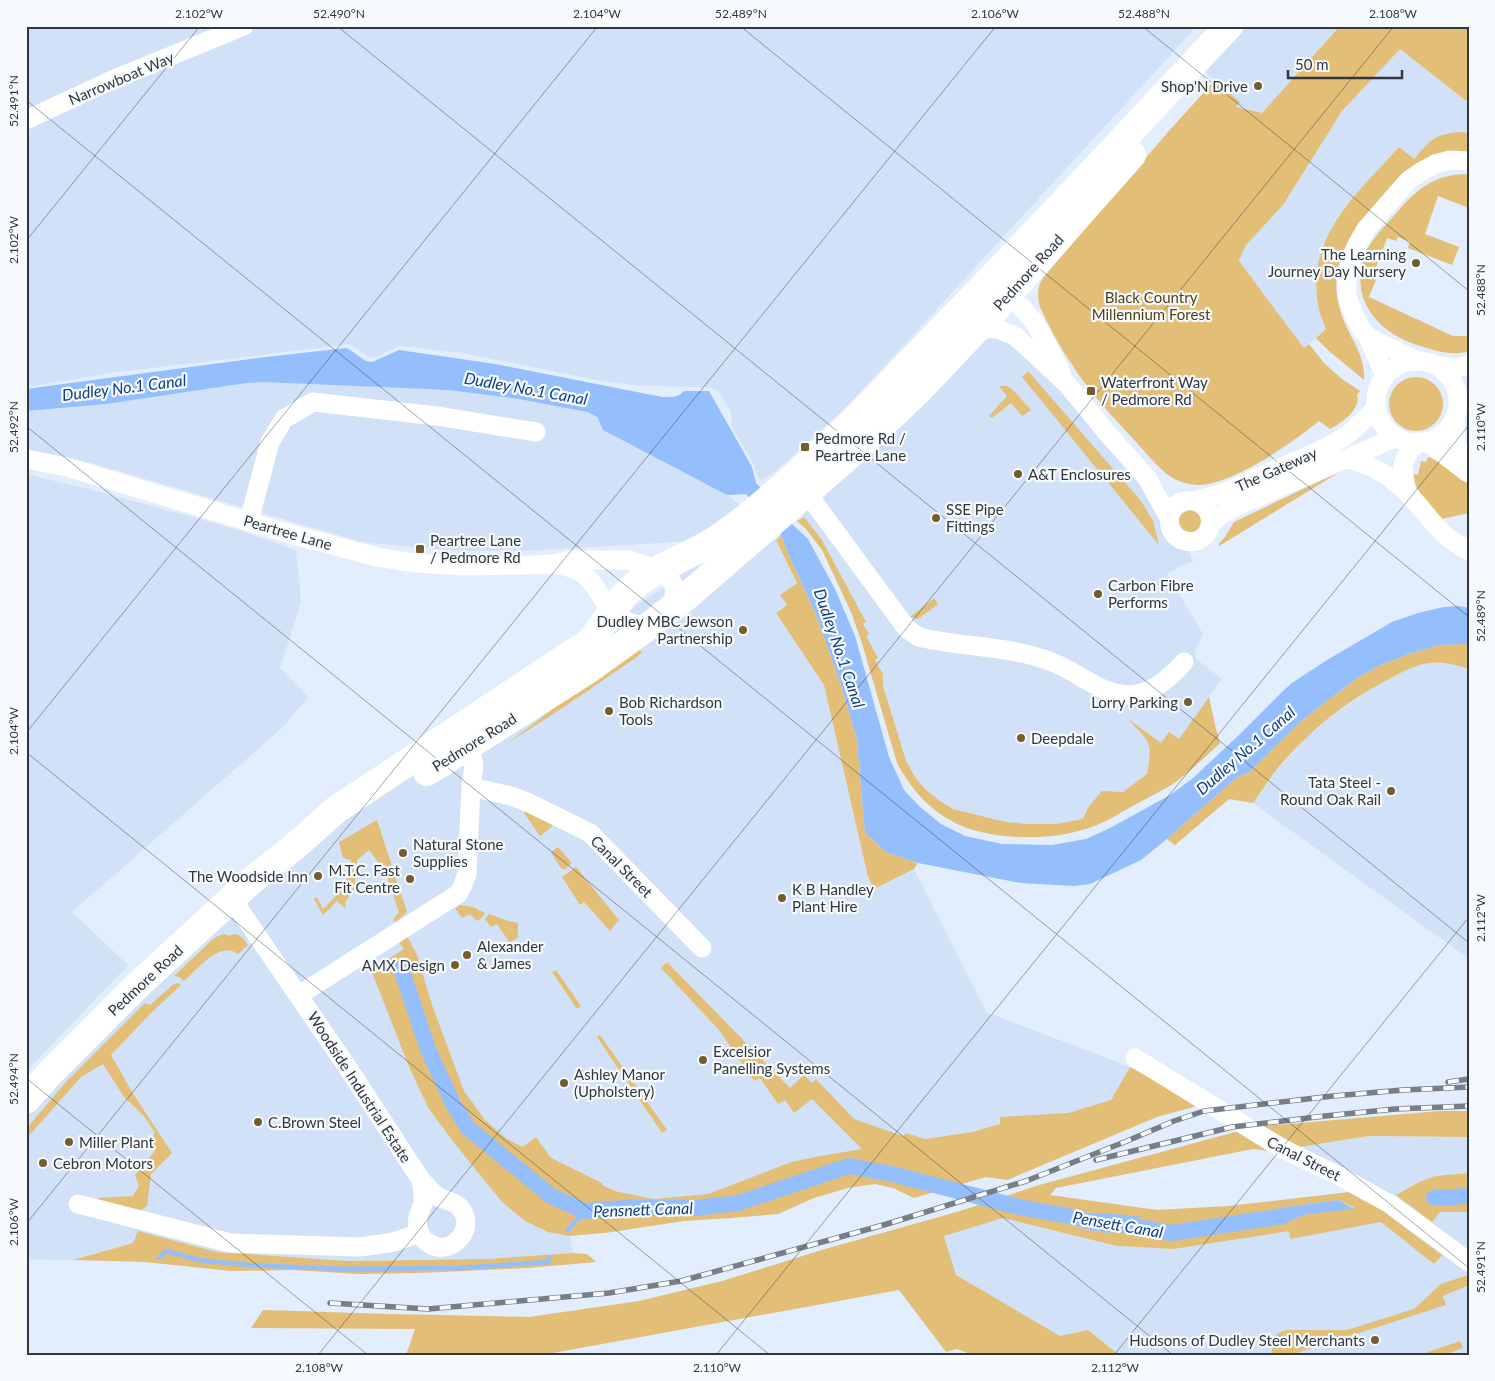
<svg xmlns="http://www.w3.org/2000/svg" width="1495" height="1381" viewBox="0 0 1495 1381" font-family="Lato,sans-serif">
	<style>
		.built { fill: #d1e1f7 }
		.green { fill: #e3be76; fill-rule: evenodd }
		.water { fill: #94befc }
		.lines { fill: none; stroke-linecap: round; stroke-linejoin: round }
		.stream { stroke: #94befc; stroke-width: 4.5 }
		.canal { stroke: #94befc; stroke-width: 16 }
		.minor { stroke: #fff; stroke-width: 19 }
		.highway { stroke: #fff; stroke-width: 28 }
		.rail-casing { stroke: #777e88; stroke-width: 5.5 }
		.rail { stroke: #f7fafd; stroke-width: 4; stroke-dasharray: 11; stroke-linecap: butt }
		.ticks { fill: none; stroke: #32373d; stroke-width: 1; stroke-opacity: 0.45 }
		.poi-dot { fill: #745d2d; stroke: #f7fafd; stroke-width: 2 }
		.labels { text-anchor: middle; dominant-baseline: central; stroke-width: 4.5; stroke-linejoin: round; paint-order: stroke }
		.street-label { font-size: 15px; fill: #32373d; stroke: #f7fafd }
		.poi-label { font-size: 15px; fill: #32373d; stroke: #f7fafd; text-anchor: start }
		.park-label { font-size: 15px; fill: #523f16; stroke: #f7fafd }
		.water-label { font-size: 16px; font-style: italic; fill: #0d3f82; stroke: #f7fafd }
		.neatline { fill: none; stroke: #32373d; stroke-width: 2 }
		.ticks-label { font-size: 12px; text-anchor: middle; fill: #32373d }
	</style>
	<rect width="100%" height="100%" fill="#e2edfe"/>
	<path class="built" d="M26,26H1197L844,410L778,469L760,481L754,465L731,425L732,417L729,408L719,392L713,388L632,385L592,379L463,353L400,346L374,358L369,357L350,344L111,373L26,387Z
		M1237,26H1340L1262,113L1235,107L1240,102L1200,67Z
		M1400,48L1469,103V133H1445L1431,141L1414,160L1399,147L1343,209L1332,227L1322,246L1318,304L1326,329L1304,348L1239,262L1246,245L1283,205L1342,111Z
		M982,308L1027,348L1191,542L1190,555L1193,561L1179,567L1167,574L1203,634L1195,651V658L1222,679L1209,697L1215,725L1185,759L1083,819L1056,824H1028L1006,822L953,809L940,801L925,789L915,777L906,761L901,747L883,686V674L875,660L878,658L865,636L863,624L866,622L822,540L785,495Z
		M252,370L587,398L603,430L727,495L743,507L693,541L525,551H459L362,542L91,463L26,449V399Z
		M26,474L88,489L200,519L250,534L296,550L301,602L280,668L308,697L283,727L72,912L128,965L26,1072Z
		M758,518L776,540L797,583L781,595L787,605L776,613L824,685L868,877L874,889L914,869L986,1012L1130,1067L1112,1100L968,1142L863,1149L791,1162L708,1194L653,1199L615,1191L602,1185L568,1230L573,1253L487,1259L347,1261L217,1252L138,1231L133,1243L73,1260L26,1259V1098L255,877L616,631L634,607L697,564Z
		M1430,663L1452,664L1469,669V959L1253,803L1277,770L1308,736L1332,716L1375,686L1409,668Z
		M1369,1136L1469,1137V1173L1435,1176L1414,1184L1396,1195L1440,1212H1469V1355H1091L956,1275L944,1236L960,1211L1003,1218L1117,1246L1174,1249L1317,1226L1383,1193L1300,1147Z"/>
	<path class="green" d="M1340,26H1469V103L1400,49L1342,111L1283,205L1246,245L1239,261L1304,348L1309,344L1325,364L1342,379L1360,391L1357,395C1361,410 1341,423 1330,429L1319,421C1292,443 1231,486 1196,485C1188,484 1179,482 1171,477C1158,468 1147,454 1136,442C1113,417 1089,392 1071,363C1059,346 1049,326 1040,307C1037,296 1037,287 1043,278L1168,132L1215,80L1240,102L1236,107L1262,113Z
		M1458,132L1469,133V153C1455,157 1442,160 1428,164C1423,165 1415,166 1410,168C1401,173 1392,185 1386,192C1356,225 1327,259 1339,306C1345,333 1366,352 1364,380L1329,351L1316,338L1326,329C1323,321 1319,312 1318,304C1306,235 1358,193 1399,147L1414,159C1429,142 1434,134 1458,132Z
		M1462,174L1469,175V208L1438,196L1425,234L1459,247L1452,265L1408,248L1410,242L1398,237L1396,241L1387,238L1375,270L1379,272L1369,297L1453,336H1469V351C1451,357 1434,350 1417,345C1375,331 1348,297 1366,252C1372,239 1382,229 1391,219C1413,194 1427,177 1462,174Z
		M1028,371L1141,501L1153,521L1159,545L1022,377Z
		M1389 404a27 27 0 1 1 54 0a27 27 0 1 1-54 0Z
		M999,386H1007L1014,391L1031,410L1022,416L1011,403L992,418L989,416L1007,396Z
		M1428,457L1441,462L1469,483V513L1442,519C1429,505 1415,493 1413,474L1418,475L1421,461L1426,462Z
		M1341,471L1219,546V543L1225,537L1234,522Z
		M1189,510H1193L1200,514L1203,525L1195,533L1183,531C1177,522 1177,514 1189,510Z
		M804,517L822,540L866,622L863,624L869,634L866,636L878,658L875,660L883,674V686L906,761L915,777L925,789L940,801L953,809L1006,822L1028,824H1056L1083,819L1089,806L1102,791L1123,792L1147,774C1153,740 1150,743 1127,718L1161,743L1169,732L1179,739L1209,697L1215,725L1220,743C1204,758 1187,775 1168,787C1156,794 1143,800 1131,807C1121,812 1112,819 1101,823C1082,832 1060,836 1039,837C973,839 929,822 897,763L861,640L851,612L822,550L806,529L797,521Z
		M781,535L788,553L815,612L841,685L857,740L865,833L886,852L918,863L914,869L874,889L868,877L824,685L776,613L787,605L780,595L797,583L776,540Z
		M934,598L938,604L918,619L910,617Z
		M1463,644L1469,645V669C1456,665 1445,662 1431,663C1416,664 1402,672 1389,679C1346,701 1308,732 1277,769C1269,780 1261,792 1253,803L1229,799L1175,845L1167,839L1236,778L1249,772L1300,722L1323,704L1357,678L1379,666L1409,654L1439,645Z
		M640,650L642,653L637,657L564,707L508,743L567,698L631,653Z
		M529,809L555,824L540,836L524,813Z
		M377,820L407,912L396,922L393,919L399,912L385,871L369,850L357,860L354,890L345,902L346,909L337,901L323,915L314,899L317,897L323,909L345,887L351,860L343,858L339,842Z
		M558,847L572,863L564,870L560,867L551,852Z
		M576,867L619,920L610,931L584,902L580,905L562,877Z
		M461,905L473,907L485,913L482,918L477,921L470,914L462,918L455,908Z
		M489,914L508,921L518,923V937L510,943L497,924L491,927L485,919Z
		M224,934L229,936C238,931 243,938 248,945L238,954C220,940 198,969 184,981L179,977L174,976L212,940L218,936Z
		M407,936L417,955L432,1005L464,1091L485,1120L507,1139L523,1147L536,1137L551,1158L602,1183V1185L615,1191L653,1199L708,1194L791,1162L820,1156L862,1149L812,1099L794,1113L785,1100L778,1104L760,1078L754,1081L719,1030L661,968L667,962L790,1088L804,1075L812,1083L816,1079L854,1119L903,1136L906,1133L925,1139L972,1132L1000,1124V1117L1068,1113L1111,1100L1130,1067L1164,1085L1197,1106L1157,1117L1007,1180L986,1177L914,1198L893,1188L875,1184L848,1188L814,1198L778,1214L731,1218L684,1221L605,1233L569,1236L548,1232L525,1221L502,1202L455,1144L429,1109L410,1069L371,970L404,949L397,940Z
		M556,970L581,1006L577,1009L552,972Z
		M178,983L181,985L152,1012L111,1055L132,1092L172,1153L151,1174L147,1206L140,1211L101,1203L98,1198L133,1196L139,1186L135,1175L155,1151L147,1143L155,1133L144,1116L124,1097L103,1064L81,1077L26,1139V1129L66,1082L145,1003L150,1005L174,984Z
		M600,1035L667,1130L662,1133L597,1037Z
		M1440,1111H1469V1137L1369,1136L1300,1147L1263,1126Z
		M1239,1131L1269,1151L1253,1149L1056,1188L1050,1195L1157,1210L1228,1206L1358,1191L1386,1208L1388,1215L1442,1255L1434,1264L1381,1222L1290,1239L1289,1231L1174,1249L1117,1246L1003,1218L944,1236L956,1275L1060,1336L1088,1330L1119,1355H973L957,1349L946,1352L899,1290L542,1355H406L415,1329L251,1328L263,1310L390,1314L529,1317L639,1301L722,1281L825,1249L960,1211L1039,1185ZM1339,1200L1354,1208L1308,1214L1283,1223L1257,1225L1279,1208ZM1053,1207L1080,1212L1141,1216L1124,1224L1111,1233C1098,1232 1069,1227 1059,1218C1057,1215 1055,1211 1053,1207Z
		M1469,1173V1212H1440L1432,1222L1396,1195L1419,1182L1435,1176Z
		M138,1231L217,1252L347,1261L487,1259L573,1253L587,1254L596,1262L528,1268L420,1273L359,1274L293,1270L231,1271L145,1262L73,1260L133,1243Z
		M1468,1275L1469,1285L1443,1296L1446,1305L1297,1353V1355L1272,1354C1271,1341 1273,1333 1287,1330H1347L1414,1309L1441,1284Z
		M1460,1341L1463,1348L1443,1355H1419Z"/>
	<path class="water" d="M347,348L366,361L372,362L399,350L495,364L662,397C671,397 678,398 684,391H709L752,467L756,483L794,526L808,539L835,589L855,636L889,757L904,790L920,807L941,824L965,836L1002,844L1052,845L1086,839L1110,828L1170,795L1192,779L1239,735L1283,691L1292,683L1327,660L1392,622L1418,613L1444,607L1459,606L1469,608V645L1463,644L1439,645L1409,654L1379,666L1357,678L1323,704L1300,722L1249,772L1236,778L1167,839L1141,860L1090,884L1074,886L1021,883L918,863L886,852L865,833L857,740L841,685L815,612L788,553L781,535L746,494L727,495L603,430L597,417L588,412L519,399L449,390L264,382L246,383L106,404L26,411V389L266,357Z
		M1339,1200L1354,1209L1308,1214L1283,1223L1256,1226L1279,1208Z
		M1052,1207L1080,1212L1142,1216L1124,1224L1111,1233C1098,1232 1068,1227 1059,1217C1056,1215 1054,1210 1052,1207Z"/>
	<g class="lines">
		<path class="stream" d="M568,1230L584,1211
			M159,1258L166,1251L199,1260L249,1265L343,1269L461,1268L548,1262L550,1258"/>
		<path class="canal" d="M401,968L428,1049L453,1104L468,1128L551,1196L584,1211L626,1208H695L738,1203L849,1166L892,1174L1019,1207L1079,1218
			M1434,1198L1469,1196
			M1103,1221L1171,1233L1284,1216"/>
		<path class="minor" d="M26,120L112,80L244,26
			M996,295C1028,296 1048,347 1061,372
			M975,331L987,329H998L1015,336L1067,384L1108,434L1147,478L1169,518
			M1368,337L1418,361
			M1376 402a41 41 0 1 1 82 0a41 41 0 1 1-82 0Z
			M1434,365L1456,368L1469,365
			M1385,376L1368,337L1362,330L1354,315L1347,296V280L1351,260L1357,245L1366,229L1409,180L1422,171L1435,164L1450,160L1469,161
			M1455,417L1456,442L1467,472
			M1426,441L1468,473
			M26,459L67,467L280,531L377,557L413,563L464,566L530,565L555,564L571,560H629L647,566L668,577L675,587L674,597L671,609
			M1347,459C1370,464 1391,476 1407,493C1421,506 1431,523 1446,536C1453,542 1461,546 1469,551
			M1407,492C1402,468 1399,460 1418,442
			M807,493L907,629L919,637C963,648 1011,645 1054,663C1080,673 1101,695 1130,695C1152,694 1170,678 1184,662
			M1195,501C1222,511 1210,547 1186,541C1169,538 1164,517 1176,505C1183,499 1190,502 1198,500C1205,498 1213,496 1220,494C1237,488 1253,479 1269,472C1295,461 1325,451 1348,434C1358,426 1367,417 1376,408
			M249,521L270,442L284,419L313,402L437,416L536,432
			M1211,524L1222,514L1237,506L1397,437
			M557,564C564,566 572,568 579,571C592,579 598,592 606,604C616,619 631,625 649,626
			M471,787L511,796L527,802L590,833L702,948
			M232,899L346,1065L421,1180C426,1185 431,1192 437,1196C447,1203 456,1199 463,1212C474,1232 450,1256 430,1244C420,1239 416,1228 418,1217C419,1212 422,1208 423,1203C424,1195 422,1187 421,1180
			M299,995L458,894L463,885L467,873L471,787L474,765L471,754L466,748L455,743
			M1135,1058L1281,1148L1337,1175L1390,1204L1469,1262
			M78,1204L230,1243L360,1247L394,1242L419,1233"/>
		<path class="highway" d="M427,772L588,670L649,626L686,597L858,448L919,390L991,314L1132,155
			M26,1100L51,1072L139,984L251,881L294,847L337,809L591,641C605,622 617,600 635,585C660,565 691,556 717,539C755,513 790,480 823,450C867,409 907,365 949,322C1044,225 1136,125 1229,26"/>
		<g class="rail-casing">
			<path id="rail" d="M1448,1082L1469,1079
				M1096,1160L1232,1127L1325,1116L1395,1109L1469,1106
				M330,1303L428,1309L609,1293L681,1281L887,1224L1026,1181L1127,1141L1174,1121L1204,1111L1333,1096L1403,1090L1469,1087"/>
		</g>
		<use href="#rail" class="rail"/>
	</g>
	<path class="ticks" d="M337,26L1469,943M740,26L1469,617M1142,26L1469,291M26,100L1469,1268M26,241L200,26M26,426L1173,1355M26,733L598,26M26,752L770,1355M26,1078L368,1355M26,1224L996,26M318,1355L1394,26M716,1355L1469,425M1114,1355L1469,917"/>
	<g class="poi-dot">
		<circle cx="1258" cy="86" r="5"/>
		<circle cx="1416" cy="263" r="5"/>
		<rect x="1086" y="386" width="10" height="10" rx="2.5"/>
		<rect x="800" y="442" width="10" height="10" rx="2.5"/>
		<circle cx="1018" cy="474" r="5"/>
		<circle cx="936" cy="518" r="5"/>
		<rect x="415" y="544" width="10" height="10" rx="2.5"/>
		<circle cx="1098" cy="594" r="5"/>
		<circle cx="743" cy="630" r="5"/>
		<circle cx="1188" cy="702" r="5"/>
		<circle cx="609" cy="711" r="5"/>
		<circle cx="1021" cy="738" r="5"/>
		<circle cx="1391" cy="791" r="5"/>
		<circle cx="403" cy="853" r="5"/>
		<circle cx="318" cy="876" r="5"/>
		<circle cx="410" cy="879" r="5"/>
		<circle cx="782" cy="898" r="5"/>
		<circle cx="467" cy="955" r="5"/>
		<circle cx="455" cy="965" r="5"/>
		<circle cx="703" cy="1060" r="5"/>
		<circle cx="564" cy="1083" r="5"/>
		<circle cx="258" cy="1122" r="5"/>
		<circle cx="69" cy="1142" r="5"/>
		<circle cx="43" cy="1163" r="5"/>
		<circle cx="1375" cy="1340" r="5"/>
	</g>
	<g class="labels">
		<g class="street-label">
			<text transform="translate(121 78) rotate(-23)">Narrowboat Way</text>
			<text transform="translate(1028 272) rotate(-48)">Pedmore Road</text>
			<text transform="translate(1276 469) rotate(-24)">The Gateway</text>
			<text transform="translate(288 532) rotate(16)">Peartree Lane</text>
			<text transform="translate(474 742) rotate(-32)">Pedmore Road</text>
			<text transform="translate(622 866) rotate(45)">Canal Street</text>
			<text transform="translate(145 980) rotate(-43)">Pedmore Road</text>
			<text transform="translate(360 1087) rotate(57)">Woodside Industrial Estate</text>
			<text transform="translate(1304 1158) rotate(27)">Canal Street</text>
		</g>
		<g class="poi-label">
			<text x="1248" y="86" text-anchor="end">Shop'N Drive</text>
			<text x="1406" y="254" text-anchor="end">The Learning<tspan x="1406" dy="17">Journey Day Nursery</tspan></text>
			<text x="1101" y="382">Waterfront Way<tspan x="1101" dy="17">/ Pedmore Rd</tspan></text>
			<text x="815" y="438">Pedmore Rd /<tspan x="815" dy="17">Peartree Lane</tspan></text>
			<text x="1028" y="474">A&amp;T Enclosures</text>
			<text x="946" y="509">SSE Pipe<tspan x="946" dy="17">Fittings</tspan></text>
			<text x="430" y="540">Peartree Lane<tspan x="430" dy="17">/ Pedmore Rd</tspan></text>
			<text x="1108" y="585">Carbon Fibre<tspan x="1108" dy="17">Performs</tspan></text>
			<text x="733" y="621" text-anchor="end">Dudley MBC Jewson<tspan x="733" dy="17">Partnership</tspan></text>
			<text x="619" y="702">Bob Richardson<tspan x="619" dy="17">Tools</tspan></text>
			<text x="1178" y="702" text-anchor="end">Lorry Parking</text>
			<text x="1031" y="738">Deepdale</text>
			<text x="1381" y="782" text-anchor="end">Tata Steel -<tspan x="1381" dy="17">Round Oak Rail</tspan></text>
			<text x="413" y="844">Natural Stone<tspan x="413" dy="17">Supplies</tspan></text>
			<text x="400" y="870" text-anchor="end">M.T.C. Fast<tspan x="400" dy="17">Fit Centre</tspan></text>
			<text x="308" y="876" text-anchor="end">The Woodside Inn</text>
			<text x="792" y="889">K B Handley<tspan x="792" dy="17">Plant Hire</tspan></text>
			<text x="477" y="946">Alexander<tspan x="477" dy="17">&amp; James</tspan></text>
			<text x="445" y="965" text-anchor="end">AMX Design</text>
			<text x="713" y="1051">Excelsior<tspan x="713" dy="17">Panelling Systems</tspan></text>
			<text x="574" y="1074">Ashley Manor<tspan x="574" dy="17">(Upholstery)</tspan></text>
			<text x="268" y="1122">C.Brown Steel</text>
			<text x="79" y="1142">Miller Plant</text>
			<text x="53" y="1163">Cebron Motors</text>
			<text x="1365" y="1340" text-anchor="end">Hudsons of Dudley Steel Merchants</text>
		</g>
		<g class="park-label">
			<text x="1151" y="297">Black Country<tspan x="1151" dy="17">Millennium Forest</tspan></text>
		</g>
		<g class="water-label">
			<text transform="translate(124 387) rotate(-7)">Dudley No.1 Canal</text>
			<text transform="translate(526 388) rotate(10)">Dudley No.1 Canal</text>
			<text transform="translate(840 648) rotate(71)">Dudley No.1 Canal</text>
			<text transform="translate(1245 750) rotate(-41)">Dudley No.1 Canal</text>
			<text transform="translate(643 1209) rotate(-2)">Pensnett Canal</text>
			<text transform="translate(1118 1224) rotate(10)">Pensett Canal</text>
		</g>
	</g>
	<rect width="1495" height="1381" fill="none" stroke="#f7fafd" stroke-width="55"/>
	<path d="M1288 70v8h114v-8" fill="none" stroke="#32373d" stroke-width="2.5"/>
	<text x="1295" y="70" font-size="15" fill="#32373d" stroke="#f7fafd" stroke-width="4" paint-order="stroke">50 m</text>
	<rect x="28" y="28" width="1440" height="1326" class="neatline"/>
	<g class="ticks-label">
		<text x="199" y="18">2.102°W</text>
		<text x="339" y="18">52.490°N</text>
		<text x="597" y="18">2.104°W</text>
		<text x="741" y="18">52.489°N</text>
		<text x="995" y="18">2.106°W</text>
		<text x="1144" y="18">52.488°N</text>
		<text x="1393" y="18">2.108°W</text>
		<text transform="translate(14 101) rotate(-90)" y="4">52.491°N</text>
		<text transform="translate(14 240) rotate(-90)" y="4">2.102°W</text>
		<text transform="translate(1481 290) rotate(-90)" y="4">52.488°N</text>
		<text transform="translate(1481 427) rotate(-90)" y="4">2.110°W</text>
		<text transform="translate(14 427) rotate(-90)" y="4">52.492°N</text>
		<text transform="translate(1481 616) rotate(-90)" y="4">52.489°N</text>
		<text transform="translate(14 731) rotate(-90)" y="4">2.104°W</text>
		<text transform="translate(1481 918) rotate(-90)" y="4">2.112°W</text>
		<text transform="translate(14 1079) rotate(-90)" y="4">52.494°N</text>
		<text transform="translate(14 1222) rotate(-90)" y="4">2.106°W</text>
		<text transform="translate(1481 1267) rotate(-90)" y="4">52.491°N</text>
		<text x="319" y="1372">2.108°W</text>
		<text x="717" y="1372">2.110°W</text>
		<text x="1115" y="1372">2.112°W</text>
	</g>
</svg>
